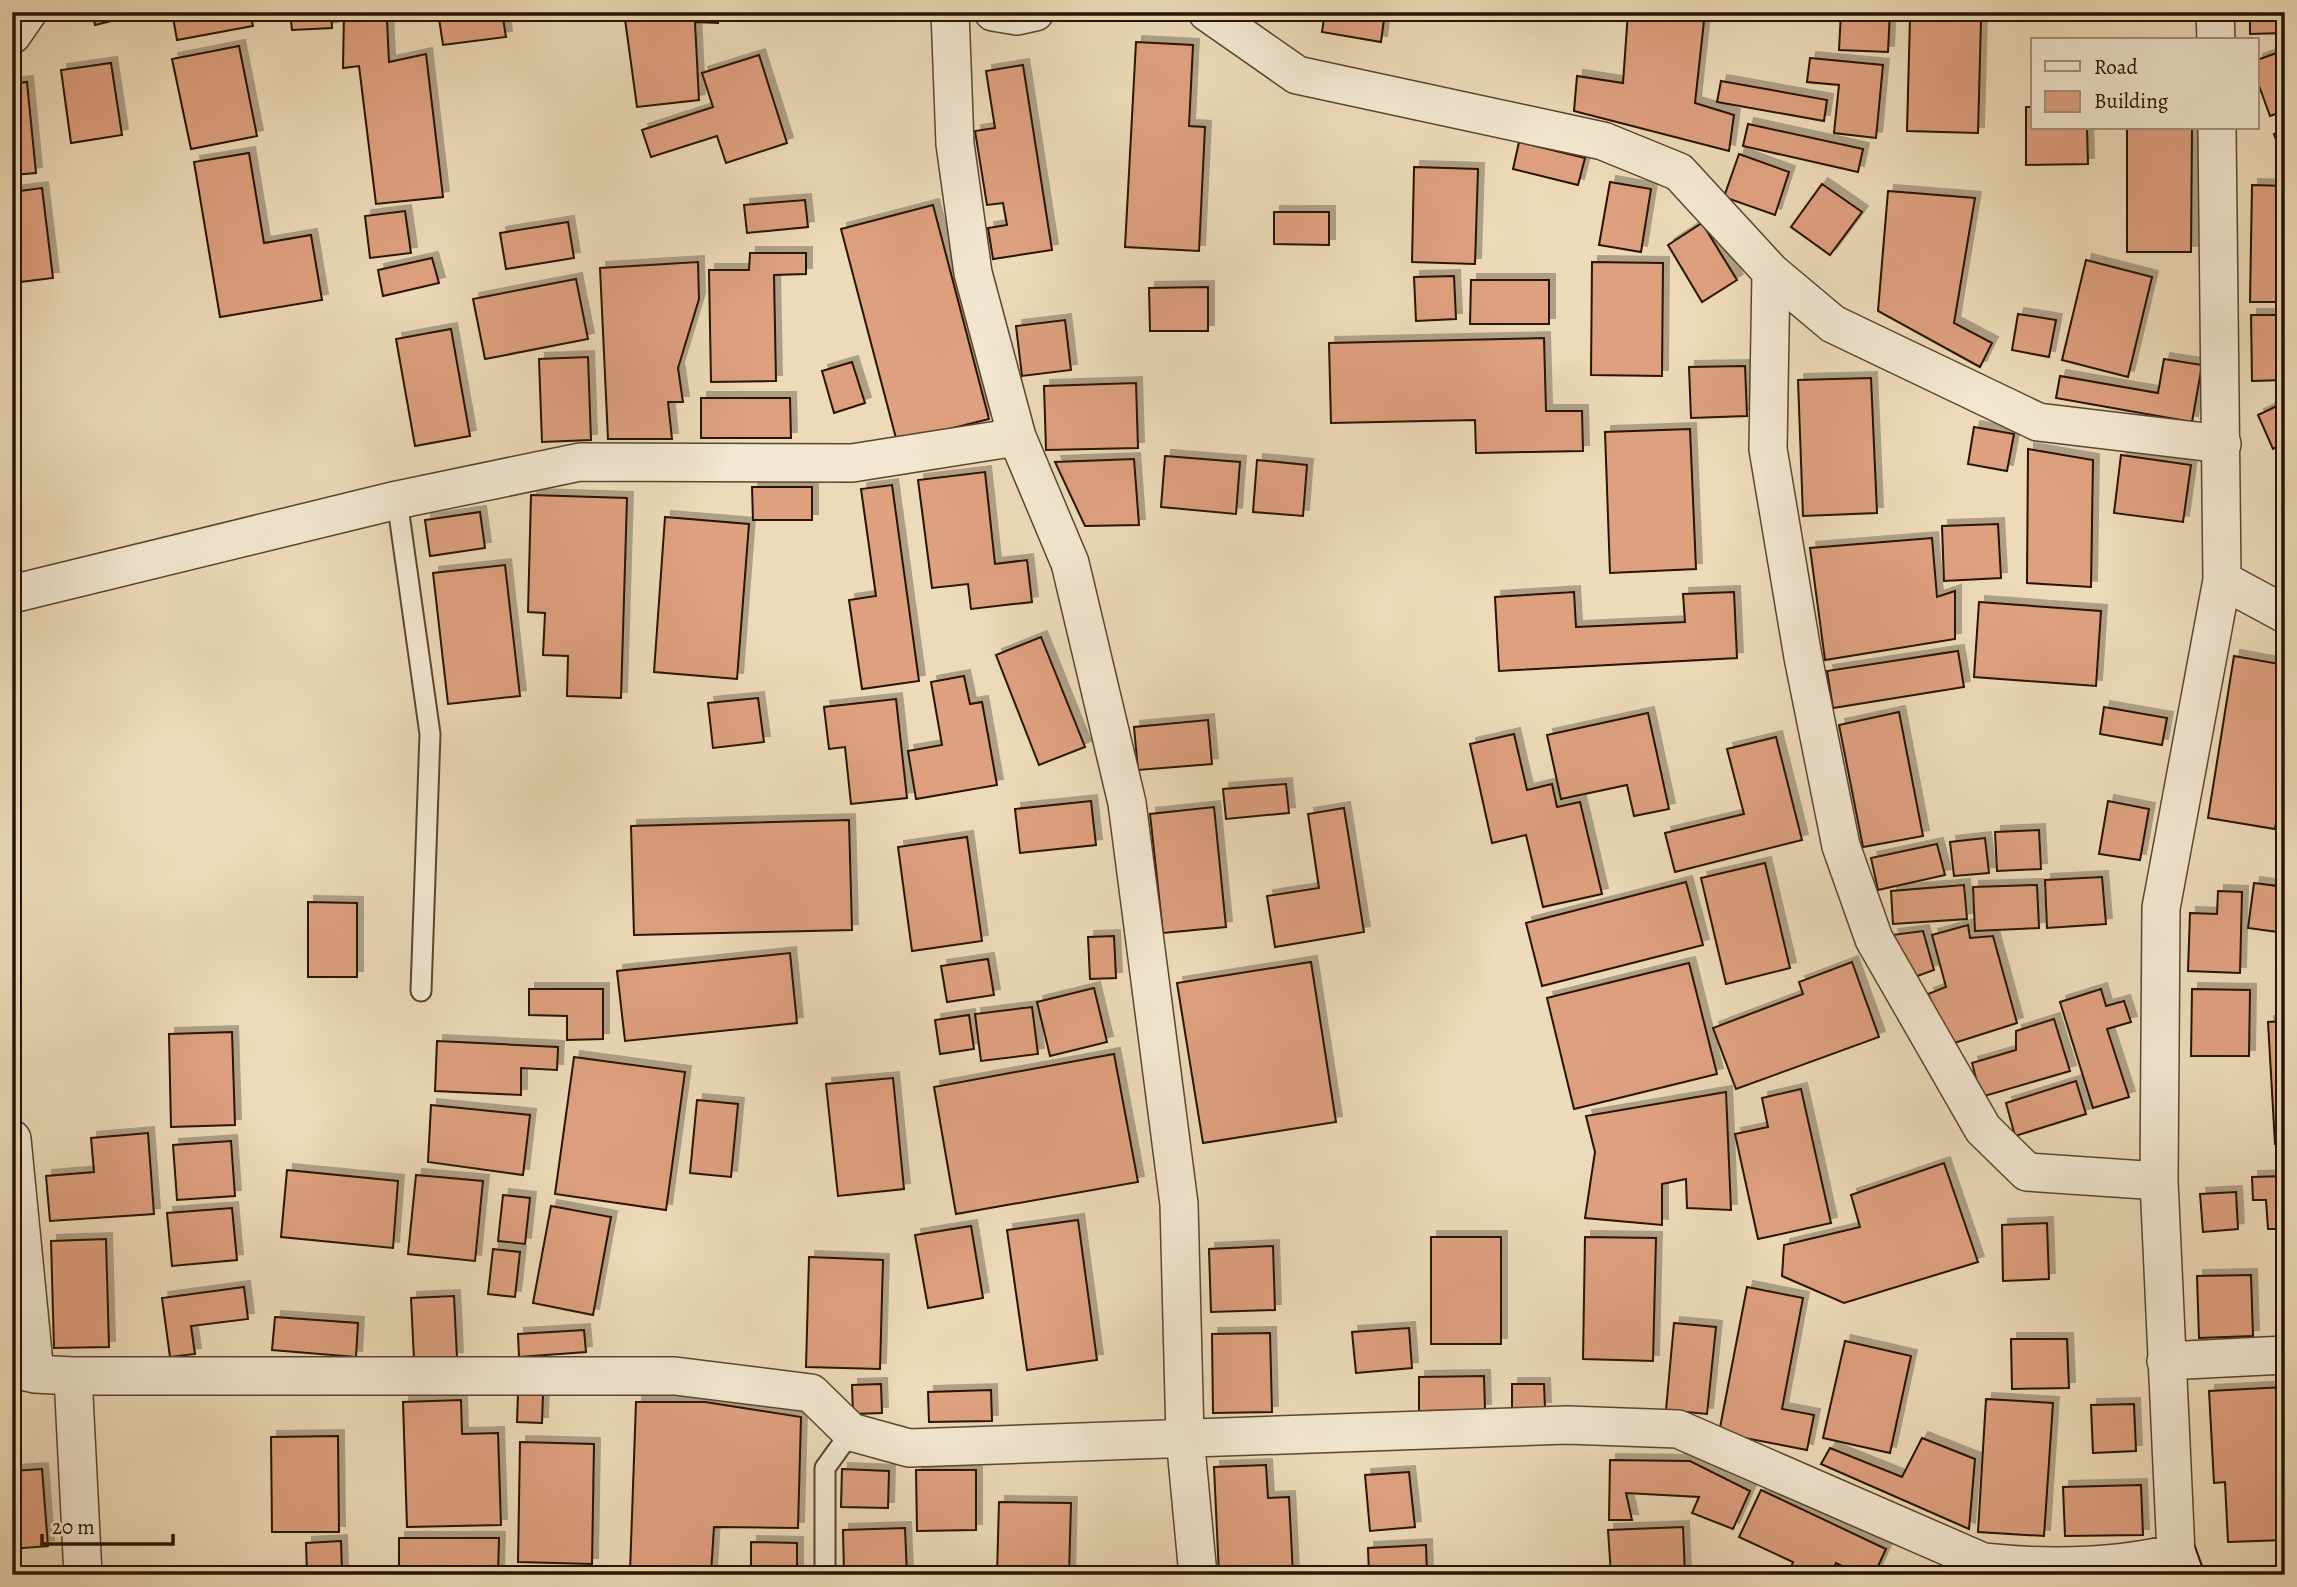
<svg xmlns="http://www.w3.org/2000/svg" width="2297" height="1587" viewBox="0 0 2297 1587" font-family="Alegreya,serif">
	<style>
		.building { fill: #dfa080; stroke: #281301; stroke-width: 2; filter: url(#shadow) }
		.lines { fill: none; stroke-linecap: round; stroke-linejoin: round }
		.lane-casing { stroke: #59452f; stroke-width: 23 }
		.street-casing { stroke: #59452f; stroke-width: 40 }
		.secondary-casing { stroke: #281301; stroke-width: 42 }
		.lane { stroke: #f3e7d1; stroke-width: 19 }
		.street { stroke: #f3e7d1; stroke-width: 37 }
		.secondary { stroke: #f3e7d1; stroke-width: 38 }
	</style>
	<defs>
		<filter id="shadow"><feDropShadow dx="6" dy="-6" stdDeviation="0" flood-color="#0004"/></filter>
	</defs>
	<rect width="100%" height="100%" fill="#eddab8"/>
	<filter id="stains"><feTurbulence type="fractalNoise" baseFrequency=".00286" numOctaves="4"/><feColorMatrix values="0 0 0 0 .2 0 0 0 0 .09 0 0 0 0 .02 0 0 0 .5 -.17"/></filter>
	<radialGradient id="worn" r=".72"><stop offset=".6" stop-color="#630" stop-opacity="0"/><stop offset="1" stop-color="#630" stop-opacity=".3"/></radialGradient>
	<path class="building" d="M92,12H140V14L95,25Z
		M172,12H250L253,26L177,40Z
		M290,12H331L332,28L292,30Z
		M344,12H414V20H387L389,62L426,54L443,197L376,204L359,66L343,68Z
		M438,12H502L506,37L443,45Z
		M624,12H718V23L695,22L699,100L637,107Z
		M1325,12H1385L1381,42L1322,32Z
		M1628,12H1705L1695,103L1734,115L1729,151L1574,111L1577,76L1623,83Z
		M1841,12H1890L1888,52L1839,50Z
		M2250,12H2285V33L2250,34Z
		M1910,18L1981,20L1978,133L1907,131Z
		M1136,42L1193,45L1189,126L1205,127L1199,251L1125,247Z
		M239,46L257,136L191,149L172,59Z
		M2285,50V111L2270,116L2257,80V60Z
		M759,55L787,143L726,163L717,136L651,157L642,130L713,107L702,73Z
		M1810,58L1883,65L1876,138L1834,133L1839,85L1807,82Z
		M111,63L122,135L71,143L61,70Z
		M1023,65L1052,250L993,259L988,228L1007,225L1003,203L987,205L975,131L995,128L986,71Z
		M1721,81L1827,100L1824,121L1717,102Z
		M27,82L36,173L12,175V84Z
		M2026,107H2033V128H2087L2088,164L2026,165Z
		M1748,124L1863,149L1858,172L1743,146Z
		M2127,128H2192L2191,252H2127Z
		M2285,130V164L2274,134Z
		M1519,142L1585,158L1578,185L1513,169Z
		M249,153L264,243L311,235L322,300L220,317L194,162Z
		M1739,154L1789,172L1775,215L1724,197Z
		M1414,167L1478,169L1475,264L1412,262Z
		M1610,182L1651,189L1641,252L1599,245Z
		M1822,184L1862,212L1830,255L1791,227Z
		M2252,185L2285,186V302H2250Z
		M42,188L53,278L12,283V192Z
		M1888,191L1975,198L1954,323L1992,343L1980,367L1878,311Z
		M805,200L808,227L747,233L744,205Z
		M933,205L989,419L897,442L841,229Z
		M405,211L411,253L370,258L365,216Z
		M1274,212H1329V245L1274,244Z
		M568,222L574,258L506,269L500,233Z
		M1702,223L1737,280L1702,302L1668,245Z
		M750,253H806V274L774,275L776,381L711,382L709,270H749Z
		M432,258L439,283L383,296L378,270Z
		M2086,260L2152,277L2128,377L2062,360Z
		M698,262L699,299L678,368L683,402H668L672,439H608L600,268Z
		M1592,262L1663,263L1662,376L1591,375Z
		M1454,276L1456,319L1416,321L1414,277Z
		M576,279L588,339L485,359L473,299Z
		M1471,280H1549V324H1470Z
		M1208,287V331H1150L1149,288Z
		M2018,314L2056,320L2049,357L2012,350Z
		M2251,315H2285V380L2252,381Z
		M1065,320L1071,370L1022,376L1016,326Z
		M451,329L470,436L415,446L396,339Z
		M1544,338L1546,411H1582L1583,451L1476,453L1475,420L1331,423L1329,343Z
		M588,357L591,440L542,442L539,359Z
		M2164,359L2202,365L2192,422L2056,398L2060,376L2158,393Z
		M852,362L865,403L834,413L822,371Z
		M1745,366L1747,416L1691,418L1689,367Z
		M1871,378L1877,513L1803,516L1798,380Z
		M1136,383L1138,448L1046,450L1044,386Z
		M701,398H790L791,438H701Z
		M2285,402V443L2273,449L2258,415Z
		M1974,427L2014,434L2007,471L1968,464Z
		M1690,429L1696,569L1610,573L1605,432Z
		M2028,449L2093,460L2091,587L2027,583Z
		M2121,455L2191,465L2183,522L2114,513Z
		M1165,456L1240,462L1236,514L1161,507Z
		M1134,459L1139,525L1085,526L1055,462Z
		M1257,460L1307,465L1303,516L1253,512Z
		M985,472L995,564L1027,560L1032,602L971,609L968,584L932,588L918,480Z
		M892,485L919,681L862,689L849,600L876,596L861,489Z
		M752,487H812V520H753Z
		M531,495L627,498L621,698L567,696L568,656L543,655L545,613L528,612Z
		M480,512L485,548L430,556L425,520Z
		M665,517L749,524L737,679L654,672Z
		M1998,524L2001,578L1944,581L1942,526Z
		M1932,538L1937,597L1955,591V639L1825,660L1810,548Z
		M505,565L520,696L448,704L433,573Z
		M1574,592L1576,627L1685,622L1683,594L1734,592L1737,658L1499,671L1495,597Z
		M1979,602L2101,611L2096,686L1974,677Z
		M1041,637L1085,747L1039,765L996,655Z
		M1958,651L1964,687L1833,708L1827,671Z
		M2234,656L2285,665V765L2275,829L2208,818Z
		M964,676L970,704L982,702L997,785L916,799L908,751L942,745L931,682Z
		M758,698L764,742L713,748L708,703Z
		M896,699L907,798L851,804L845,747L829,749L824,707Z
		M2104,707L2167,718L2162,745L2100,734Z
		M1899,712L1923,836L1863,847L1839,725Z
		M1648,713L1669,809L1634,816L1627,785L1561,799L1547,735Z
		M1208,720L1212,764L1138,770L1134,727Z
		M1514,734L1527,790L1552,784L1557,807L1580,802L1602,894L1543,907L1526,835L1492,843L1470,744Z
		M1776,737L1802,840L1675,872L1665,833L1744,814L1727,749Z
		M1286,784L1289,813L1226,819L1223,789Z
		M1091,801L1096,845L1020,853L1015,809Z
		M2108,801L2149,809L2140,860L2099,854Z
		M1214,807L1226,927L1163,933L1150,814Z
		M1344,808L1364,932L1275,947L1267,896L1319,888L1308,814Z
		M849,820L852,930L634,935L631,826Z
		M2039,830L2041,869L1997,871L1995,832Z
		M967,837L982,941L912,951L898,847Z
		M1985,838L1989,873L1954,876L1950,842Z
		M1937,844L1945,875L1878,890L1871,858Z
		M1765,863L1790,968L1726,984L1701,878Z
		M2102,877L2106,924L2047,928L2045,880Z
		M1686,882L1703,945L1542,986L1526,923Z
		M2254,883L2285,887V933L2248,928Z
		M1964,885L1967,919L1893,924L1891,891Z
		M2037,885L2039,928L1975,931L1973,887Z
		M2218,891L2242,892L2240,973L2188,971L2190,913L2217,914Z
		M308,902L357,903V977H308Z
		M1968,925L1970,938L1993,936L2017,1023L1951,1044L1928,994L1946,987L1932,935Z
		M1923,931L1934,970L1912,978L1892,935Z
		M1114,936L1116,978L1090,979L1088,937Z
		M790,953L797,1023L625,1041L617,971Z
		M988,959L994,995L947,1002L941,966Z
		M1311,962L1336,1122L1203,1143L1177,983Z
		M1852,962L1879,1037L1736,1089L1713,1028L1803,994L1799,982Z
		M1689,963L1717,1074L1574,1109L1547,998Z
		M1094,988L1107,1042L1050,1056L1037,1002Z
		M529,989H603V1039L567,1040V1016L529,1015Z
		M2101,989L2106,1006L2124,1001L2131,1022L2107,1029L2129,1097L2093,1108L2060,1002Z
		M2192,989L2250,990L2249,1056H2191Z
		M1032,1007L1038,1054L981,1061L975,1014Z
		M969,1015L974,1049L940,1054L935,1020Z
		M2054,1019L2070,1071L1981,1097L1972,1063L2016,1050V1031Z
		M2285,1021V1144H2275L2268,1022Z
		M232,1032L235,1125L171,1127L169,1034Z
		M437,1041L558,1047L557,1070L521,1068V1095L435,1091Z
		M1114,1054L1138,1182L956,1214L934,1087Z
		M574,1057L685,1072L666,1210L555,1194Z
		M893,1078L904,1189L838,1196L826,1084Z
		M2076,1081L2086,1114L2015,1136L2006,1103Z
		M1801,1089L1831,1223L1758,1239L1735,1134L1768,1127L1762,1098Z
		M1726,1092L1731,1210L1687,1208L1686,1179L1662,1184V1225L1585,1218L1595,1152L1586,1116Z
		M697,1100L738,1104L731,1177L690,1173Z
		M431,1105L530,1115L523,1175L428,1162Z
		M148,1133L154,1214L50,1221L46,1176L94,1172L91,1138Z
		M231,1141L235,1196L177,1200L173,1145Z
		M1944,1163L1978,1262L1844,1303L1782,1276L1784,1245L1860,1227L1851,1195Z
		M287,1170L398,1181L393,1248L281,1237Z
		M416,1175L483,1181L475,1261L408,1254Z
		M2285,1176V1229H2268L2266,1200H2253L2252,1177Z
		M2236,1192L2238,1229L2203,1232L2200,1194Z
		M503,1195L530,1198L525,1244L498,1241Z
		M551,1206L611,1217L593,1315L533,1303Z
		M232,1208L237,1260L172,1266L167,1213Z
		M1078,1220L1097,1360L1027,1370L1007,1230Z
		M2047,1223L2049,1279L2003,1281L2002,1225Z
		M971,1226L983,1298L928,1308L915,1235Z
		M1431,1237H1501V1344H1431Z
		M1585,1237L1656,1238L1653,1361L1583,1359Z
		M106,1239L109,1347L54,1348L51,1241Z
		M1273,1246L1275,1310L1211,1312L1209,1249Z
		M493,1249L520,1252L515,1297L488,1294Z
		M809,1257L883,1260L880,1369L806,1367Z
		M2251,1275L2253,1336L2199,1338L2197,1276Z
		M244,1287L248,1319L191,1326L195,1354L170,1357L162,1298Z
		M1747,1287L1803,1298L1782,1409L1814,1415L1807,1450L1719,1433Z
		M454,1296L457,1358L414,1360L411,1298Z
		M275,1317L358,1323L356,1357L272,1350Z
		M1674,1323L1716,1327L1707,1414L1666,1410Z
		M1409,1328L1412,1368L1356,1373L1352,1332Z
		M584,1330L586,1352L519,1357L518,1334Z
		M1270,1333L1272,1412L1213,1413L1212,1334Z
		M2011,1339H2067L2069,1388L2012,1389Z
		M1845,1341L1911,1356L1890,1453L1823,1438Z
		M1484,1376L1485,1410L1419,1411V1377Z
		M881,1384L882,1413L853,1414L852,1385Z
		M1512,1384H1544L1545,1408H1512Z
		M2285,1387V1540L2228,1542L2225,1482L2214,1483L2209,1391Z
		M991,1390L992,1421L929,1422L928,1392Z
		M518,1393L543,1394L542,1423L517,1422Z
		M1986,1399L2053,1403L2044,1536L1978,1532Z
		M461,1400L462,1434L498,1433L501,1525L407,1527L403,1402Z
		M636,1402H705L801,1417L798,1528L714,1527L711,1573L630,1572Z
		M2134,1404L2136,1451L2093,1453L2091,1405Z
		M338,1436L339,1532H272L271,1437Z
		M1922,1438L1975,1459L1969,1529L1821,1464L1830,1448L1902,1477Z
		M520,1442L594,1444L592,1564L518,1562Z
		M1610,1460L1690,1461L1750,1491L1733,1529L1692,1513L1699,1497L1626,1493L1632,1520H1609Z
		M1266,1465L1268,1498L1289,1497L1293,1575H1219L1214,1467Z
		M42,1469L48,1546L12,1549V1471Z
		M842,1469L889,1471L888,1508L841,1507Z
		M916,1470H976V1530L917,1531Z
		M1409,1472L1415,1527L1370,1531L1365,1475Z
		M2141,1485L2143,1535L2065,1536L2063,1487Z
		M1761,1490L1886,1549L1874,1575H1861L1836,1563L1830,1575H1788L1793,1562L1739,1537Z
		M999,1502L1071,1503L1069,1575H997Z
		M1683,1527L1685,1575H1611L1608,1530Z
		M905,1528L907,1575H844L843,1530Z
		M399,1538H499L498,1575H399Z
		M341,1541L342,1572L307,1574L306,1543Z
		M751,1542L797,1543V1575H751Z
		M1426,1545L1427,1575H1369L1368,1548Z"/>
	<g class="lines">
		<g class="lane-casing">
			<path id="lane" d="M397,500L430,734L421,991
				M825,1575V1468L851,1432"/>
		</g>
		<g class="street-casing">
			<path id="street" d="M950,12L955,144L973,273L1017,437L1070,563L1127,803L1179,1204L1185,1437L1198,1575
				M993,12L1017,16L1035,12
				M1207,12L1297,75L1603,141L1679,172L1771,272L1833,324L2038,422L2222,444
				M2215,12L2216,40
				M12,35L28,12
				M1771,272L1768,449L1803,657L1841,846L1874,939L1983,1129L2027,1172L2159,1181
				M2222,580L2285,614
				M12,594L397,500L580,462L852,463L1017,437
				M12,1139L35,1374
				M2166,1361L2285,1355
				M12,1369L35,1374L73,1376H675L811,1393L851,1432L909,1448L1567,1425L1678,1429L1983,1562C2049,1569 2112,1568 2176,1553L2159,1181L2161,908L2222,580L2217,128
				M73,1376L83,1575"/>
		</g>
		<g class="secondary-casing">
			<path id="secondary" d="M2176,1553L2184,1575"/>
		</g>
		<use href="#lane" class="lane"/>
		<use href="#street" class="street"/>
		<use href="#secondary" class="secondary"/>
	</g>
	<rect width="2297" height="1587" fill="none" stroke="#eddab8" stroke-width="42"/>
	<rect x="14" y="14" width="2269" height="1559" fill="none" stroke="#281301" stroke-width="3.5"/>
	<rect x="21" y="21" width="2255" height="1545" fill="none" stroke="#281301" stroke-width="2"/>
	<rect x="2031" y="38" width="228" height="91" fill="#f3e7d1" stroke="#a2927e" stroke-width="2"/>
	<rect x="2045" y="61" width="35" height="10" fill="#f3e7d1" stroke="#a2927e" stroke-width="2"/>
	<text x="2094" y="74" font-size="21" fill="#281301">Road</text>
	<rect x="2045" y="91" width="35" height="21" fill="#dfa080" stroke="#a2927e" stroke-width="2"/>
	<text x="2094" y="108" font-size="21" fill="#281301">Building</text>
	<path d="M42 1534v10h131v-10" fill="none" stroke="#281301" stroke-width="3.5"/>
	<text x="52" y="1534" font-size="21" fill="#281301" stroke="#f3e7d1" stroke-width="5" paint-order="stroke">20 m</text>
	<rect width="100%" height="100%" filter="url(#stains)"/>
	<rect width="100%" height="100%" fill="url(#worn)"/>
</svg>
